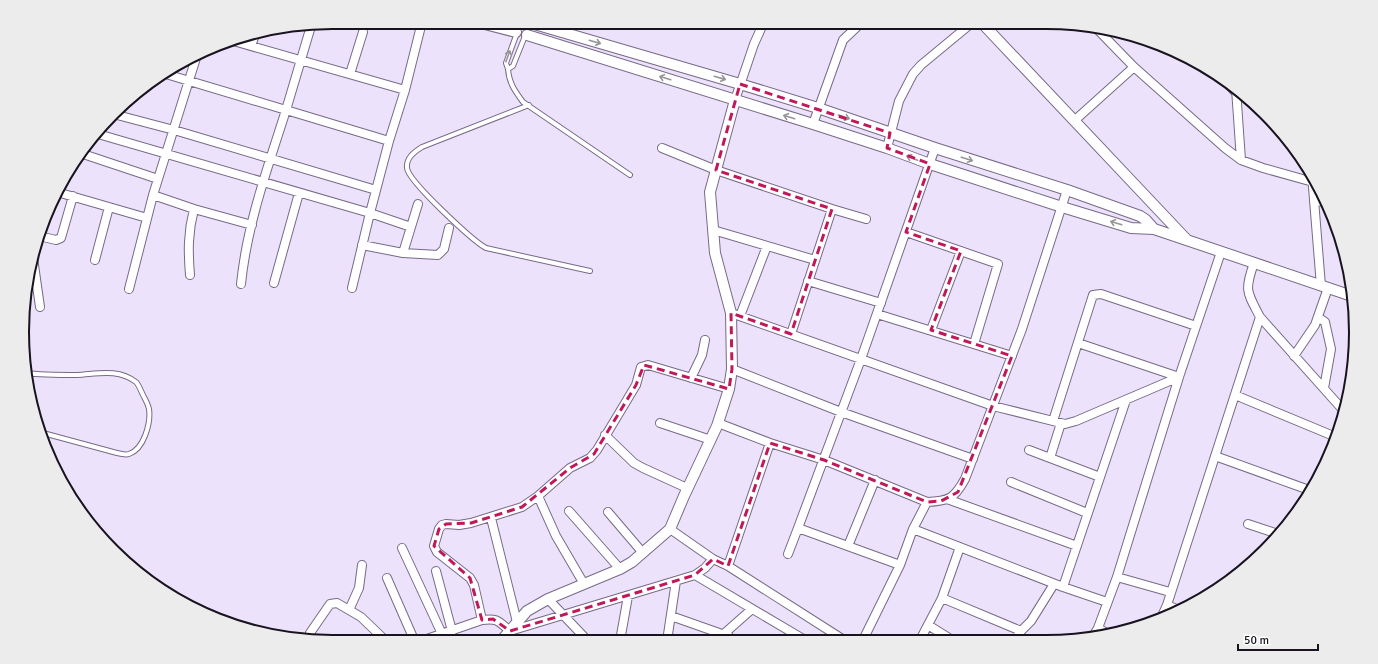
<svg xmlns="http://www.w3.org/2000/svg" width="1378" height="664" viewBox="0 0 1378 664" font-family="Signika,sans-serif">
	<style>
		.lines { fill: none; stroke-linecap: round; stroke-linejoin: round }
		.service-casing { stroke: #776a86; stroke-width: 6 }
		.minor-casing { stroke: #776a86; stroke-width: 10 }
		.tertiary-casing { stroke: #776a86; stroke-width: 12 }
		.path { stroke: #827a8c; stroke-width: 2; stroke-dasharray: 3 3; stroke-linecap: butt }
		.service { stroke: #fff; stroke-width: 4 }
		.minor { stroke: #fff; stroke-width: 8 }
		.tertiary { stroke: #fff; stroke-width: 10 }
		.oneway { stroke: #97959a }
		.marked { fill: none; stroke: #c2185b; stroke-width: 3; stroke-dasharray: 8 5; stroke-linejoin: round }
		.rim { fill: none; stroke: #18131e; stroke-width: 2 }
	</style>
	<rect width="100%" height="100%" fill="#ede2fc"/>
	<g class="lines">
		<g class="service-casing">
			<path id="service" d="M517,33L506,63L508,69L513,66L525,36
				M508,69C509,83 515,91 523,102L630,175
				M529,105L422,147C414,152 406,158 407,168C408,181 473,241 486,248L590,271
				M25,373C42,375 60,375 77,375C97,374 118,368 136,382C139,385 141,391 143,395C145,399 148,404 149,409C151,423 144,449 129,454C126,455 121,454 117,453L43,433"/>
		</g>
		<g class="minor-casing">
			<path id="minor" d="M311,26L286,110L389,141
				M1095,27L1134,67L1225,148L1241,160L1263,168L1313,182
				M1104,36L1110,29
				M230,40L405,90L422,22
				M251,46L255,35
				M166,74L286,110C268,167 247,224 241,284
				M350,74L363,32
				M1225,80L1236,93
				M1236,89L1241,160
				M735,100L754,44L764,22
				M117,115L174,130L376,190
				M1074,121L1134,67
				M813,124L843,40L862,22
				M98,134L370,213L389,141L405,90
				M662,148L716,170L832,209L791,334
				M887,148L899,101L913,74L921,65L973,22
				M80,153L158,179
				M1312,175L1321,286
				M57,192L147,218
				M153,195L194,209L252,225
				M1314,202L1326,201
				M832,209L866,219
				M713,230L815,260
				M906,232L998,264L974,344
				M39,236L56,240L61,238L73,196
				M362,245L403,253L438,255L444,249L449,228
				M403,253L418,204
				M32,257L33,258L35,249
				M33,258L40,307
				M95,260L109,207
				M190,275C188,251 188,232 194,209
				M808,281L881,303
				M274,283L299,193
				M352,288L370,213L411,227
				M129,289L153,195L196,58
				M731,313L993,406L1065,424L1076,421L1179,377
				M877,314L1012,356
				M740,316L767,246
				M1260,317L1343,410
				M1318,317L1325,322L1331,349L1324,388
				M931,330L961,251
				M1078,343L1179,377
				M1294,356L1315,325L1328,288
				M732,369L841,412L973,459
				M691,378L702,355L705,340
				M1235,395L1336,437
				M1053,421L1093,295L1101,294L1196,326
				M660,423L711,440
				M718,423L770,443L728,566
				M605,435L634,463L643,468L687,488
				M770,443L824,460L927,502
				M1029,450L1100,477
				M1215,456L1309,490
				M1050,458L1061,423
				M1011,482L1087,513
				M538,496L556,536L584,584
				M947,499L1077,546
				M569,511L620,569
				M608,512L643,553
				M491,518L517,622
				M1248,524L1278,534
				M670,529L713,559L728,566L844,640
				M913,529L1063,587
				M848,546L875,480
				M402,548L442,634L441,642
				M788,554L798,528
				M900,565L913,529L927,502C949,501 954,499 965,479L1022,329L1067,190
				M436,571L452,631
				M695,575L805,640
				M1117,577L1170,592
				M387,578L415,642
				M942,598L960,547
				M548,599L588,641
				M1107,602L1063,587L1126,400
				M1167,605L1179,610
				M349,610L359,588L362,565
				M671,616L722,634
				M482,620L474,585L470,578L437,552L434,546L439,529L442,525L446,524L459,525L471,523L522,507L538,496L570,468L590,458L597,450L636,385L641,367L648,365L729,389
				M1160,620L1167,605L1260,317C1247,292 1244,291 1254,263
				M928,625L952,640
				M1098,628L1108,634
				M1021,631L1031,621L1054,584
				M726,632L752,609
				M310,633L330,604L337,603L361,617L387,642
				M1092,638L1098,628L1117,577L1179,377L1221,252
				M863,640L900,565L798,528L861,359L935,148
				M920,640L942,598L1021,631L1015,640
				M620,641L628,596
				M667,641L676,581
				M715,641L726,632L732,641
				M418,642L482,620C498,618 498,621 510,631L695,575L705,568L713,559"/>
		</g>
		<g class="tertiary-casing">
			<path id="tertiary" d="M477,22L516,32
				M981,22L1187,240
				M531,23L740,84L818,108L935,148L1067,190L1140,216L1146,220L1154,229
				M527,35L813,124L887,148L930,164L1062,207L1131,228L1154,229L1352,296
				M501,641L527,611L548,599L620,569L632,562L670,529L684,496L717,426L729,389L732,369L731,313L715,253L710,192L735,100"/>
		</g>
		<path class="path" d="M104,539C113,539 116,545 115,553"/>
		<use href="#service" class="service"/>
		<use href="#minor" class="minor"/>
		<use href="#tertiary" class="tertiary"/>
	</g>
	<defs><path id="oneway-shaft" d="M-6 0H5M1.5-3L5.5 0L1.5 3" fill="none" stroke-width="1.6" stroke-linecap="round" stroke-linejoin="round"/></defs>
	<g class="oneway">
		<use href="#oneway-shaft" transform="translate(595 42) rotate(16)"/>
		<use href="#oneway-shaft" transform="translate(508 56) rotate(-70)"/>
		<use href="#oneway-shaft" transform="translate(665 78) rotate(-163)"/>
		<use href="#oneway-shaft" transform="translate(720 78) rotate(16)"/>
		<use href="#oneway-shaft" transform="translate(789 117) rotate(-163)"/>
		<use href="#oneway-shaft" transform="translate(844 117) rotate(19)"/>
		<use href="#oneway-shaft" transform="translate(912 158) rotate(-159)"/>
		<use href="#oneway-shaft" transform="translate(967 159) rotate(18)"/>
		<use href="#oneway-shaft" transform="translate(1116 223) rotate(-163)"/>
	</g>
	<path class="marked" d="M740,84L890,133L887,148L930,164L906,232L961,251L931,330L1012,356L958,492L941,501L927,502L824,460L770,443L728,566L713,559L695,575L510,631L493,619L482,620L470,578L434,546L439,529L446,524L471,523L522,507L570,468L594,454L636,385L644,365L729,389L732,369L731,313L791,334L832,209L716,170Z"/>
	<path d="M0 0H1378V664H0ZM332 29H1046A303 303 0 0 1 1349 332V332A303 303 0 0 1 1046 635H332A303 303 0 0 1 29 332V332A303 303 0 0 1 332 29Z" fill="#edeced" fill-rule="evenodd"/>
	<path class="rim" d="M332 29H1046A303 303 0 0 1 1349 332V332A303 303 0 0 1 1046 635H332A303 303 0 0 1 29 332V332A303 303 0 0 1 332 29Z"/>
	<path d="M1238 644v6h80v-6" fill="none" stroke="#18131e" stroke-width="2"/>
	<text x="1244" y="644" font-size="12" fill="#18131e" stroke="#ffffff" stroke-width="3" paint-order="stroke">50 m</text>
</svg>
